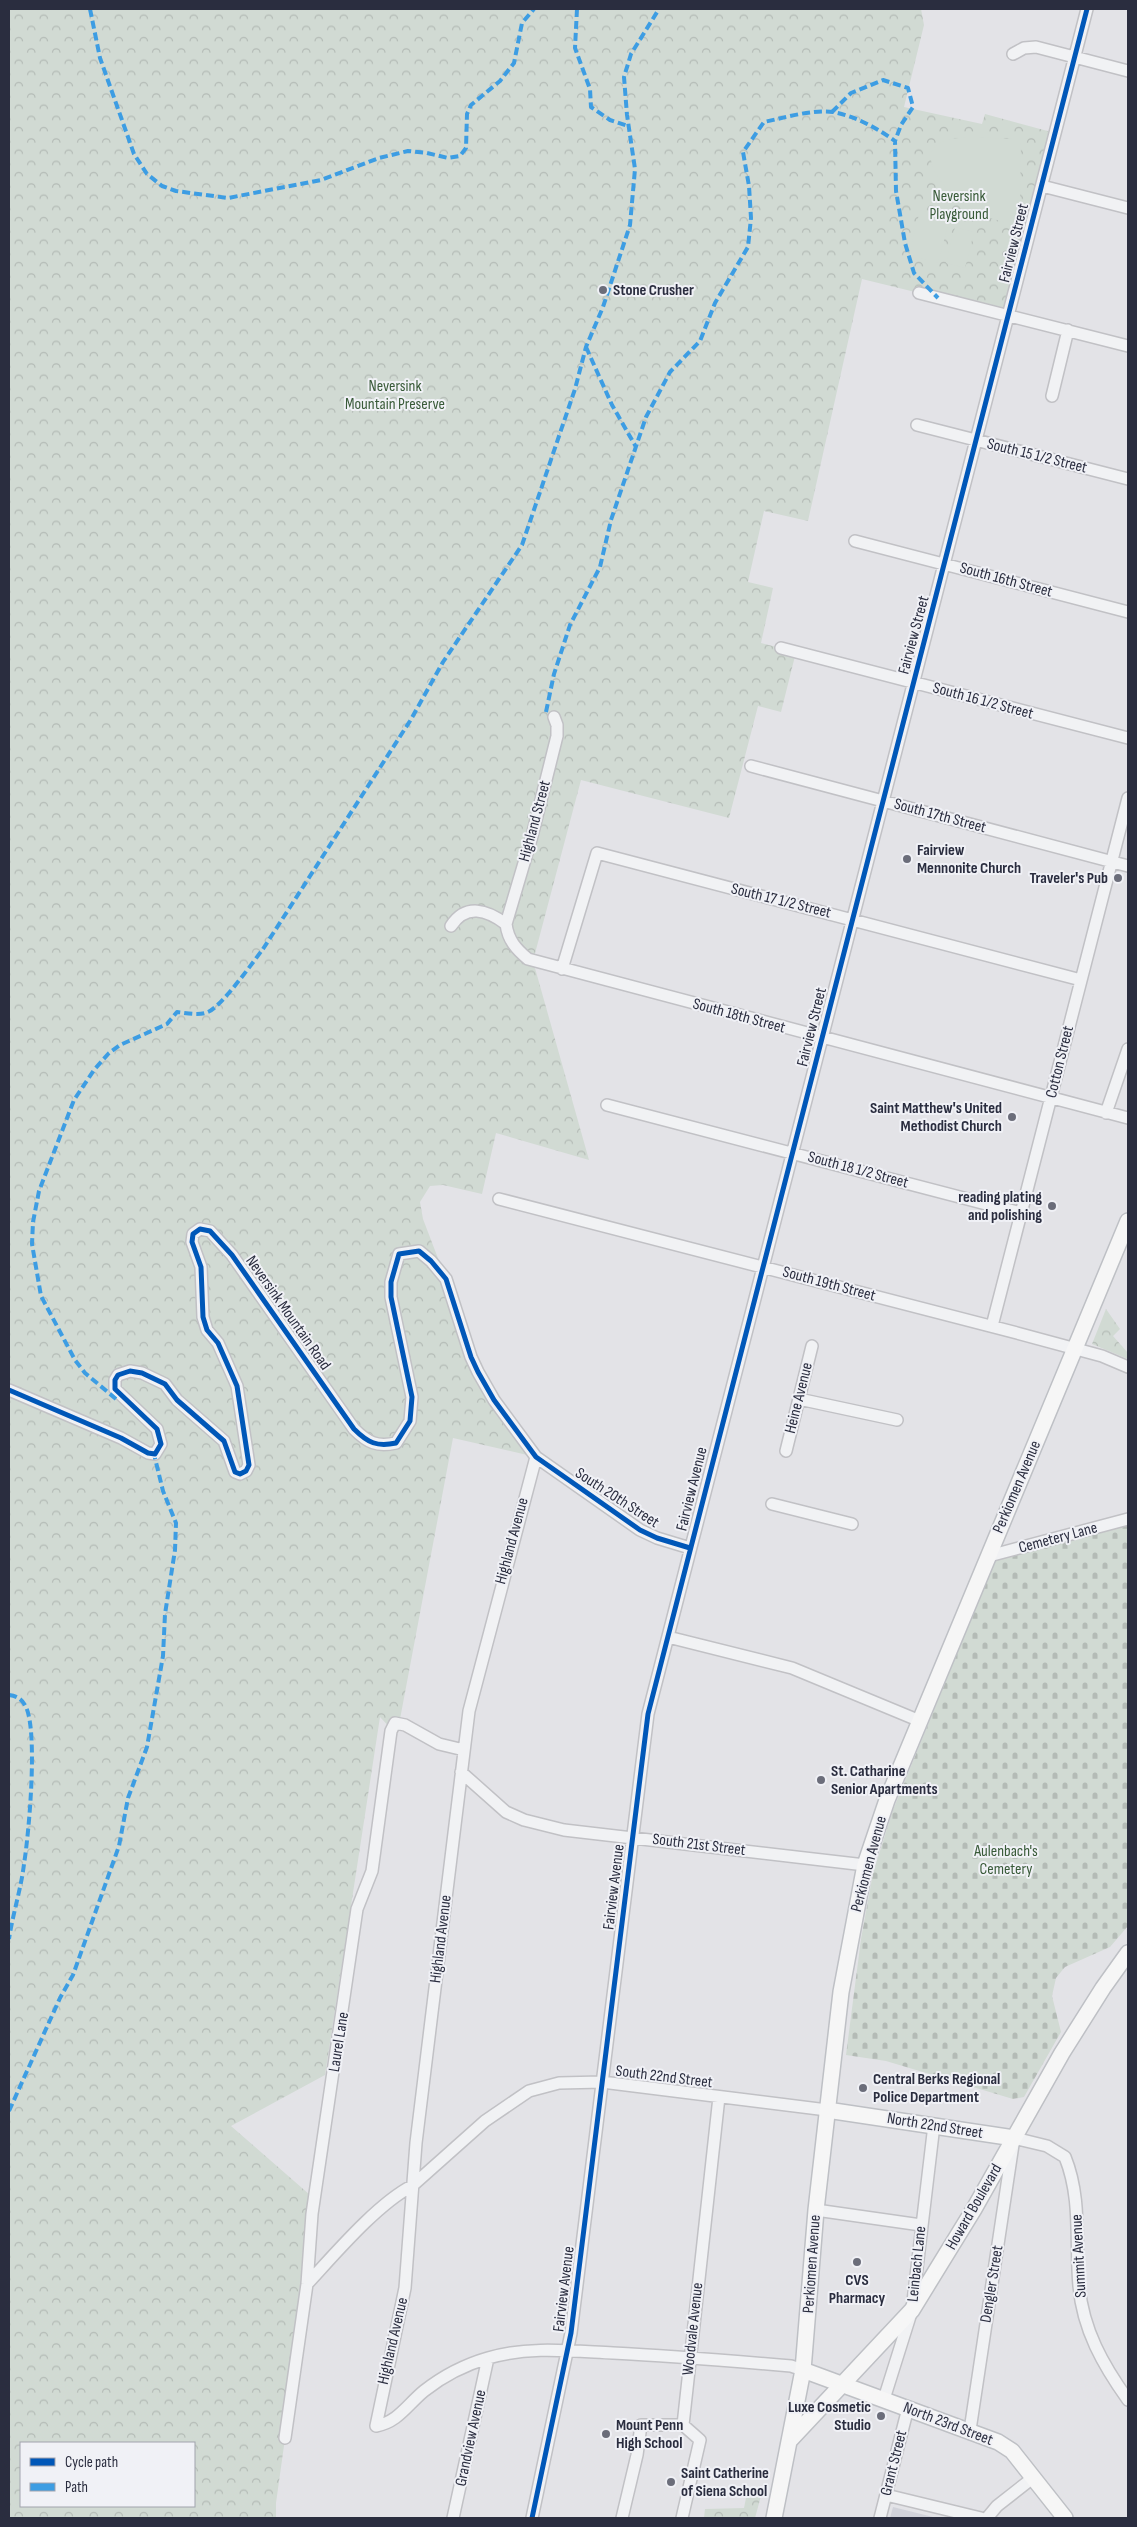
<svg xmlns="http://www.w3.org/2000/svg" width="1137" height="2527" viewBox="0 0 1137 2527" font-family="'Sofia Sans Condensed',sans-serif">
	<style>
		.built { fill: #d1d2da }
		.cemetery { fill: url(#cemetery-stones) }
		.park { fill: url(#park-crowns); fill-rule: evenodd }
		.garden { fill: #d1dad3 }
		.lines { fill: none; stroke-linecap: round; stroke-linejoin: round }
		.minor-casing { stroke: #c1c1c5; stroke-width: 14 }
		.major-casing { stroke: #bec0c5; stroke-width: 18 }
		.minor { stroke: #f1f2f4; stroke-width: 11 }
		.major { stroke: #f6f6f6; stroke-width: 15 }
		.quiet { stroke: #3d9de3; stroke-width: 4; stroke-dasharray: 8 4; stroke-linecap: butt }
		.cycleway-casing { stroke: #f0f1f6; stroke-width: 8 }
		.cycleway { stroke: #0057b8; stroke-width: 5 }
		.poi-dot { fill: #6b6d7a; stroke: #f0f1f6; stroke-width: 2 }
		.labels { text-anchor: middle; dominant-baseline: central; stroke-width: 4; stroke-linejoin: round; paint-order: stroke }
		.park-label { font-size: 16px; fill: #385a38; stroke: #f0f1f6 }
		.street-label { font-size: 16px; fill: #2a2d3f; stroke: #f0f1f6 }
		.poi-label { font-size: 16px; font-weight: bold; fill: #2a2d3f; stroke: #f0f1f6; text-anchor: start }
	</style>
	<defs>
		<pattern id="cemetery-stones" width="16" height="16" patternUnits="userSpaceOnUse" patternTransform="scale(1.25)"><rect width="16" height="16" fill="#d1dad3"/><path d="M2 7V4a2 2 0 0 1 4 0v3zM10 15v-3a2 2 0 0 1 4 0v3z" fill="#b4bbb6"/></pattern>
		<pattern id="park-crowns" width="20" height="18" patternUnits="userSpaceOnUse" patternTransform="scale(1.25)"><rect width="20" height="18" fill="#d1dad3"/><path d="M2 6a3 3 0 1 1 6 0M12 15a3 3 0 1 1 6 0" fill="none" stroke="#b4bbb6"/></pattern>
	</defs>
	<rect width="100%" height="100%" fill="#e3e3e7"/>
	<path class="built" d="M893,2507L937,2518H890Z"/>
	<path class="cemetery" d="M1128,1525V1926L1110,1947L1065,1967L1056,1978L1052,1996L1061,2032L1024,2097L1013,2099L886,2061L846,2055L861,1939L873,1873L893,1810L995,1561Z"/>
	<path class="park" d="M9,9H921L924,25L904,107L982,124L985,114L1055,133L1009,315L862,279L808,521L764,511L748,582L773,588L761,643L796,652L781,712L758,706L729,818L581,780L533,961L589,1160L496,1133L482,1194L443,1185L430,1186L420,1202L423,1219L457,1308L471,1357L536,1457L453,1438L397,1735L380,1717L325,2075L231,2126L318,2202L276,2503V2518H9ZM21,2443H194V2506H21Z
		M1106,1309L1120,1329L1113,1336L1128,1353V1359L1092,1344Z
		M747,2493L761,2496L755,2518H704L705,2509L744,2508Z"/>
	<path class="garden" d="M1018,139L1021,142L1020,204L1015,226C1002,221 975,215 965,206C948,193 908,150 948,140C965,135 1000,139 1018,139Z
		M920,210L950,218L938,263L909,255Z
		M955,227L974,232L965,268L946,263Z"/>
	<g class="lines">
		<g class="minor-casing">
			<path id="minor" d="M1013,54L1024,48L1036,47L1128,71
				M1042,186L1128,208
				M919,293L1128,346
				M1052,396L1068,330
				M917,425L1128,479
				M855,541L1128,612
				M781,648L1128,738
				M554,717L557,725V736L532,836L506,924C508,940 516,949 528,959L1128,1118
				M751,766L1128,866
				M451,926C466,903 487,910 506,924
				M562,969L597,853L1081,980
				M607,1105L1021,1213
				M1106,1113L1128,1049
				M499,1199L1017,1333L1102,1356L1128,1367
				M992,1326L1128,798
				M9,1390L121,1438L148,1453L155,1454L161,1444L157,1429L115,1389V1380L118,1375L130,1371L142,1373L165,1384L177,1400L224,1441L235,1472L240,1474L246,1471L249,1465L237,1386L218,1343L207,1330L203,1317L201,1267L192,1242L193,1234L200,1229L210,1231L232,1255L354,1429C368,1443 377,1447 396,1443L410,1421L412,1397L391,1297V1282L399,1254L419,1251L431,1261L446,1279L471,1357L478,1372L494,1400L536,1457L640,1530L657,1538L690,1548
				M799,1399L897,1420
				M786,1451L812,1346
				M536,1457L469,1711L416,2143L405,2288L376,2426C398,2422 407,2405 424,2391C443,2376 464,2365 488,2358C528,2346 571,2351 613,2353C672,2356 732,2361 791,2366L803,2370
				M772,1504L852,1524
				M989,1556L1128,1519
				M668,1637L792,1668L920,1721
				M461,1772L506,1812L524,1820L564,1830L865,1865
				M816,2210L921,2225
				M307,2284C334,2255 377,2204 412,2186L485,2121L529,2091L559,2083L602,2082L827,2110
				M884,2399L912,2310L934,2125
				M970,2430L1014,2138L1047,2146L1065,2157C1082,2199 1075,2242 1079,2286C1083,2330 1103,2365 1128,2400
				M285,2438L307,2284L312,2214L357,1909L372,1871L391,1731L395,1723L405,1725L439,1744L464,1750
				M886,2495L981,2518
				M453,2518L488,2358
				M532,2518L571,2333L648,1714L1087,9
				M622,2518L637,2455L641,2425H683L719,2097
				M682,2518L700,2440L683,2425
				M880,2518L908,2408
				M987,2518L997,2506L1034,2477"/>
		</g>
		<g class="major-casing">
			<path id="major" d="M827,2110L1014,2138
				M803,2370L998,2442L1012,2451L1065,2518
				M791,2439L912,2310L974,2209L1062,2053L1103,1988L1128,1953
				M774,2518L803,2370L816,2210L841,1992L865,1865L887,1800L1128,1221"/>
		</g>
		<use href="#minor" class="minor"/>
		<use href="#major" class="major"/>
		<path class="quiet" d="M90,9L100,58L134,154L147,174L162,186L176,191L228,198L321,180L379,158L408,151L427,153L448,158L460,156L466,148L467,114L471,105L500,81L514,63L522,23L534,9
			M577,9L575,48L590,89L591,107L610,120L628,126
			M832,112L851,93L883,80L908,88L913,107L901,125L895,141
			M586,347L612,405L636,447
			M546,712L554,674L570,625L600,567L611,520L646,417L670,372L700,341L715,303L748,247L751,218L749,186L743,152L764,122C783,118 813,109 833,112C855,116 877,128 895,141L896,191L905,243L914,273L938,298
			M116,1399L85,1373L75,1360L41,1296L32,1244L33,1222L39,1191L74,1100L94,1070L109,1053L120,1045L167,1024L177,1012C187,1013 199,1016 208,1012C222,1006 253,962 263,949L410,721L443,662L522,545L575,389L586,347L603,307L630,225L635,169L627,115L624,77L631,54L659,9
			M9,1695C17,1696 22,1699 26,1707C38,1733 29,1833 24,1864C21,1889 13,1913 9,1939
			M9,2111L60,1998L73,1975L119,1846L128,1798L147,1747L163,1656L165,1614L175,1550L176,1523L163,1491L154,1454"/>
		<g class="cycleway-casing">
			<path id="cycleway" d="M9,1390L121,1438L148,1453L155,1454L161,1444L157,1429L115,1389V1380L118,1375L130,1371L142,1373L165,1384L177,1400L224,1441L235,1472L240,1474L246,1471L249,1465L237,1386L218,1343L207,1330L203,1317L201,1267L192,1242L193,1234L200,1229L210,1231L232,1255L354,1429C368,1443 377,1447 396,1443L410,1421L412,1397L391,1297V1282L399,1254L419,1251L431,1261L446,1279L471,1357L478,1372L494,1400L536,1457L640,1530L657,1538L690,1548
				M532,2518L571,2333L648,1714L1087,9"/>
		</g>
		<use href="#cycleway" class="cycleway"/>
	</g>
	<g class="poi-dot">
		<circle cx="603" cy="290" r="5"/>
		<circle cx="907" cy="859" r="5"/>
		<circle cx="1118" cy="878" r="5"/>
		<circle cx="1012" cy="1117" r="5"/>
		<circle cx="1052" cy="1206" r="5"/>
		<circle cx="821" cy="1780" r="5"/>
		<circle cx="863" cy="2088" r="5"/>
		<circle cx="857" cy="2262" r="5"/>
		<circle cx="881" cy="2416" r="5"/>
		<circle cx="606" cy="2434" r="5"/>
		<circle cx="671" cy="2482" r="5"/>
	</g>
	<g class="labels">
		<g class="park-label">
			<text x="959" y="196">Neversink<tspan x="959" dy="18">Playground</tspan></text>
			<text x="395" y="386">Neversink<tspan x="395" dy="18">Mountain Preserve</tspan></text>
			<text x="1006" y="1851">Aulenbach's<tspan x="1006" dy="18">Cemetery</tspan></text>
		</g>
		<g class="street-label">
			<text transform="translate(1014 243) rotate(-76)">Fairview Street</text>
			<text transform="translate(1037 456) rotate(14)">South 15 1/2 Street</text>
			<text transform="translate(1006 580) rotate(15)">South 16th Street</text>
			<text transform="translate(914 635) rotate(-75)">Fairview Street</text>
			<text transform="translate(983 701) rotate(15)">South 16 1/2 Street</text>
			<text transform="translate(940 816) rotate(15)">South 17th Street</text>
			<text transform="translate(535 821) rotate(-75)">Highland Street</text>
			<text transform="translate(781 901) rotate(14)">South 17 1/2 Street</text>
			<text transform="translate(739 1016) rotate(15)">South 18th Street</text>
			<text transform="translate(812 1027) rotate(-76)">Fairview Street</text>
			<text transform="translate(1060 1062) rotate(-76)">Cotton Street</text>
			<text transform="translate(858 1170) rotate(15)">South 18 1/2 Street</text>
			<text transform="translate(829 1284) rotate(15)">South 19th Street</text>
			<text transform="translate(288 1313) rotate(55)">Neversink Mountain Road</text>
			<text transform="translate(799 1398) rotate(-76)">Heine Avenue</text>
			<text transform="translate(1017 1487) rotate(-67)">Perkiomen Avenue</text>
			<text transform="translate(692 1489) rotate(-76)">Fairview Avenue</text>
			<text transform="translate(617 1498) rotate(33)">South 20th Street</text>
			<text transform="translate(1058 1538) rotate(-15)">Cemetery Lane</text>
			<text transform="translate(512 1541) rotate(-75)">Highland Avenue</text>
			<text transform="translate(699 1845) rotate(7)">South 21st Street</text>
			<text transform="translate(869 1864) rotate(-75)">Perkiomen Avenue</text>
			<text transform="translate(614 1887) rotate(-83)">Fairview Avenue</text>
			<text transform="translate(441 1939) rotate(-83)">Highland Avenue</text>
			<text transform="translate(339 2042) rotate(-81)">Laurel Lane</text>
			<text transform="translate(664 2077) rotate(7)">South 22nd Street</text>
			<text transform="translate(935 2126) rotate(9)">North 22nd Street</text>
			<text transform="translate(974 2207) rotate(-60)">Howard Boulevard</text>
			<text transform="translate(1079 2256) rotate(-93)">Summit Avenue</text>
			<text transform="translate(812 2264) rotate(-86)">Perkiomen Avenue</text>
			<text transform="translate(917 2264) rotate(-84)">Leinbach Lane</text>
			<text transform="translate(992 2284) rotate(-81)">Dengler Street</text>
			<text transform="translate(564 2289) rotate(-83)">Fairview Avenue</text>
			<text transform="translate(693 2329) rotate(-84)">Woodvale Avenue</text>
			<text transform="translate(393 2341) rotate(-77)">Highland Avenue</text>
			<text transform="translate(948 2424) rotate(21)">North 23rd Street</text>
			<text transform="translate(471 2438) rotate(-78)">Grandview Avenue</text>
			<text transform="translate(894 2463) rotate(-76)">Grant Street</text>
		</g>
		<g class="poi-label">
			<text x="613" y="290">Stone Crusher</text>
			<text x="917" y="850">Fairview<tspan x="917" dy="18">Mennonite Church</tspan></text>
			<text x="1108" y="878" text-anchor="end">Traveler's Pub</text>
			<text x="1002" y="1108" text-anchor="end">Saint Matthew's United<tspan x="1002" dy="18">Methodist Church</tspan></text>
			<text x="1042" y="1197" text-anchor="end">reading plating<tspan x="1042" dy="18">and polishing</tspan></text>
			<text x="831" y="1771">St. Catharine<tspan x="831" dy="18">Senior Apartments</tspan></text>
			<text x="873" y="2079">Central Berks Regional<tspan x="873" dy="18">Police Department</tspan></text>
			<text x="857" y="2280" text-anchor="middle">CVS<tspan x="857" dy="18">Pharmacy</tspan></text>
			<text x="871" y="2407" text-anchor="end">Luxe Cosmetic<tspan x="871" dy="18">Studio</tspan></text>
			<text x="616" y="2425">Mount Penn<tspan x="616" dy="18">High School</tspan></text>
			<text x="681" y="2473">Saint Catherine<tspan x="681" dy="18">of Siena School</tspan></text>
		</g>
	</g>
	<rect width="1137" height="2527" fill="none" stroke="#2a2d3f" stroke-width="20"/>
	<rect x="20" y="2442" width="175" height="65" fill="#f0f1f6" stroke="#a1a3ad"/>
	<rect x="30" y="2458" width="25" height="8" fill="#0057b8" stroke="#a1a3ad"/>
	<text x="65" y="2467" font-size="15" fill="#2a2d3f">Cycle path</text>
	<rect x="30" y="2483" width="25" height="8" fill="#3d9de3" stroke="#a1a3ad"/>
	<text x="65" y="2492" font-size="15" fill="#2a2d3f">Path</text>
</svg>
